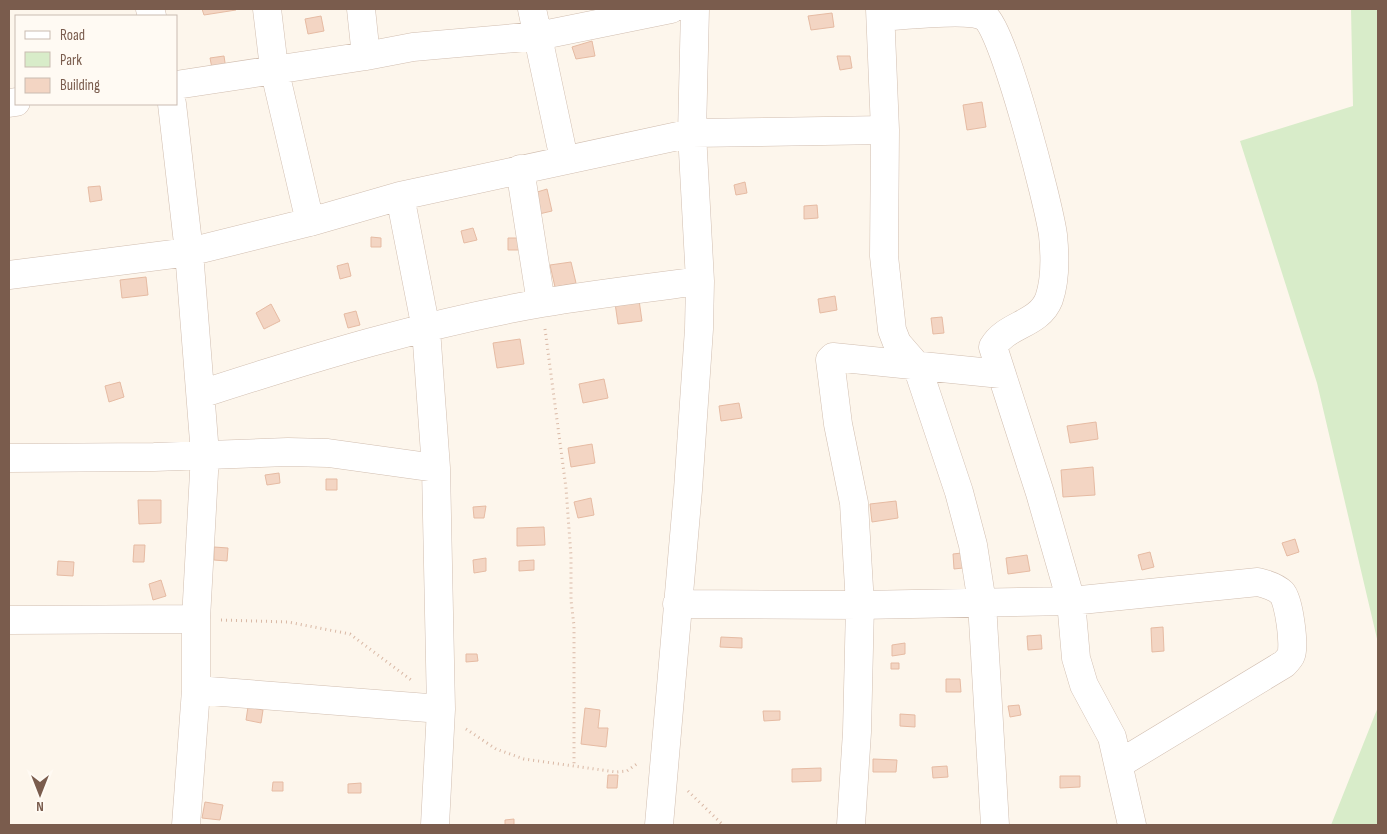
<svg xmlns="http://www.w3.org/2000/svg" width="1387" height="834" viewBox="0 0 1387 834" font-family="'Sofia Sans Condensed',sans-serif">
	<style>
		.green { fill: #d8ecc9 }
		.building { fill: #f3d5c3; stroke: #e6bba3 }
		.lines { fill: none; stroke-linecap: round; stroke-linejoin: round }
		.minor-casing { stroke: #d1beb0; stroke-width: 29 }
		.path { stroke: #d9b8a5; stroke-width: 3; stroke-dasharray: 1 4; stroke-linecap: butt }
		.minor { stroke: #fff; stroke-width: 28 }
	</style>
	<rect width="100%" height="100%" fill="#fdf6ec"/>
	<path class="green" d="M1351,9H1378V643L1317,383L1240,141L1353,106Z
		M1378,707V825H1331Z"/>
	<path class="building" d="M202,9H236V10L204,15Z
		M832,13L834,27L811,30L808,16Z
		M321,16L324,31L308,34L305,19Z
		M592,41L595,56L576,59L572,47Z
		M224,56L227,76L214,79L210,58Z
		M837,56H850L852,68L840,70Z
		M982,102L986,127L967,130L963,105Z
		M745,182L747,193L736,195L734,185Z
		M100,186L102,200L90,202L88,187Z
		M547,189L552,211L539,214L534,193Z
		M817,205L818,218L804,219V206Z
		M473,228L477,240L464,243L461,231Z
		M371,237L381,238V247H371Z
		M508,238H523V250H508Z
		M571,262L576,283L555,287L550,265Z
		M348,263L351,276L340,279L337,266Z
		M146,277L148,295L122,298L120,280Z
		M835,296L837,310L820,313L818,299Z
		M639,300L642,321L618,324L615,303Z
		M271,304L280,321L264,329L256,313Z
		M356,311L360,325L348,328L344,314Z
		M942,317L944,333L933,334L931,318Z
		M520,339L524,364L497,368L493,343Z
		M604,379L608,398L583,403L579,384Z
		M120,382L124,397L109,402L105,386Z
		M739,403L742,418L721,421L719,406Z
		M1096,422L1098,439L1070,443L1067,426Z
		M592,444L595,463L571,467L568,448Z
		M1093,467L1095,495L1063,497L1061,470Z
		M279,473L280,483L267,485L265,475Z
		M326,479H337V490H326Z
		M591,498L594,515L578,518L574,502Z
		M138,500H161V523L139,524Z
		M896,501L898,518L872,522L870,504Z
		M486,506L484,518H474L473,507Z
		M544,527L545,545L517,546V528Z
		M1295,539L1299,552L1287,556L1282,543Z
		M134,545H145L144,562H133Z
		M214,547L228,548L227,561L214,560Z
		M970,552L972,567L954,569L953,554Z
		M1150,552L1154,567L1142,570L1138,555Z
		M1027,555L1030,571L1008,574L1006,558Z
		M486,558V571L474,573L473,560Z
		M534,560V570L519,571V561Z
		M58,561L74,562L73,576L57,575Z
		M161,580L166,596L153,600L149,584Z
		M1163,627L1164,651L1152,652L1151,628Z
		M1041,635L1042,649L1028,650L1027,636Z
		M721,637L742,638V648L720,647Z
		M905,643V654L892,656V645Z
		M466,654H477L478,661L466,662Z
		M891,663H899V669H891Z
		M946,679H960L961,692H946Z
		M1019,705L1021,715L1010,717L1008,706Z
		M248,707L263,710L261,723L246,720Z
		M585,708L600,710L598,728H608L606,747L581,744Z
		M763,711H780V720L764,721Z
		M900,714L915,715V727L900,726Z
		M873,759L897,760L896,772H873Z
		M947,766L948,777L933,778L932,767Z
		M821,768V781L792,782V769Z
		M608,775H618L617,788H607Z
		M1060,776H1080V787L1060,788Z
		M273,782H283V791H272Z
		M361,783V793H348V784Z
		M205,802L223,805L220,820L202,818Z
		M514,819V825H505V820Z"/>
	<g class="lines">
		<g class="minor-casing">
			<path id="minor" d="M150,9L152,16
				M267,9L274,68L310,222
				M361,9L366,56
				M532,9L564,159
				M880,9L885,130L884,256L892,330L897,343L917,366L959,492L973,545L982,603L995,825
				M881,17C902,16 971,7 986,18C1004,31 1049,205 1053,235C1055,255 1056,279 1049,299C1039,325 1006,324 993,347L1040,493L1071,601L1076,658L1084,685L1112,737L1132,825
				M176,85L366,56L413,47L538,36L671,9
				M9,103L16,102
				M172,104L189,252L205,454L196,619
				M520,169L541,303
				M400,196L426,329L436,468L441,709L435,825
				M9,275L189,252L310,222L400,196L692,133L885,130
				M201,394C312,358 426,323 542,303C595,294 648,288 700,281
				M9,458L154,457L288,452L328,453L436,468
				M677,604L860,605L1071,601L1258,582C1266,584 1276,587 1282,593C1289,600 1295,647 1291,655C1290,658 1286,662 1284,664L1119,764
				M9,620L196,619V690L186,825
				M196,690L441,709
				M659,825L688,490L699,329L700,281L692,133L695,9
				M851,825L857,732L860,605L854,503L838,424L830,360L833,357L1001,374"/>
		</g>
		<path class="path" d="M545,329L566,488L571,556V600L574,626V766
			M221,620L288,622L350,634L411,680
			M466,729L496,749L524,759L616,772L627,771L638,763
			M688,791L723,825"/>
		<use href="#minor" class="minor"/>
	</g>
	<rect width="1387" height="834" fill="none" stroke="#7a5c4d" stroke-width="20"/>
	<rect x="15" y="15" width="162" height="90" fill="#fffaf3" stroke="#cabbb1"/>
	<rect x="25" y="31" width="25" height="8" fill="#ffffff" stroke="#cabbb1"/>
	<text x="60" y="40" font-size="15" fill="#7a5c4d">Road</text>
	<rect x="25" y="52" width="25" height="15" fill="#d8ecc9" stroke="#cabbb1"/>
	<text x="60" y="65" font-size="15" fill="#7a5c4d">Park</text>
	<rect x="25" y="78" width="25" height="15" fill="#f3d5c3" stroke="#cabbb1"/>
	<text x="60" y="90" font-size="15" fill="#7a5c4d">Building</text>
	<g transform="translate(40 794) rotate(180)" stroke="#fffaf3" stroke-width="4" paint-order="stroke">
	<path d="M0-4L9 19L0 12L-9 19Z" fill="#7a5c4d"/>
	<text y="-8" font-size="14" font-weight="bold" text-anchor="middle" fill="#7a5c4d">N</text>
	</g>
</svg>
